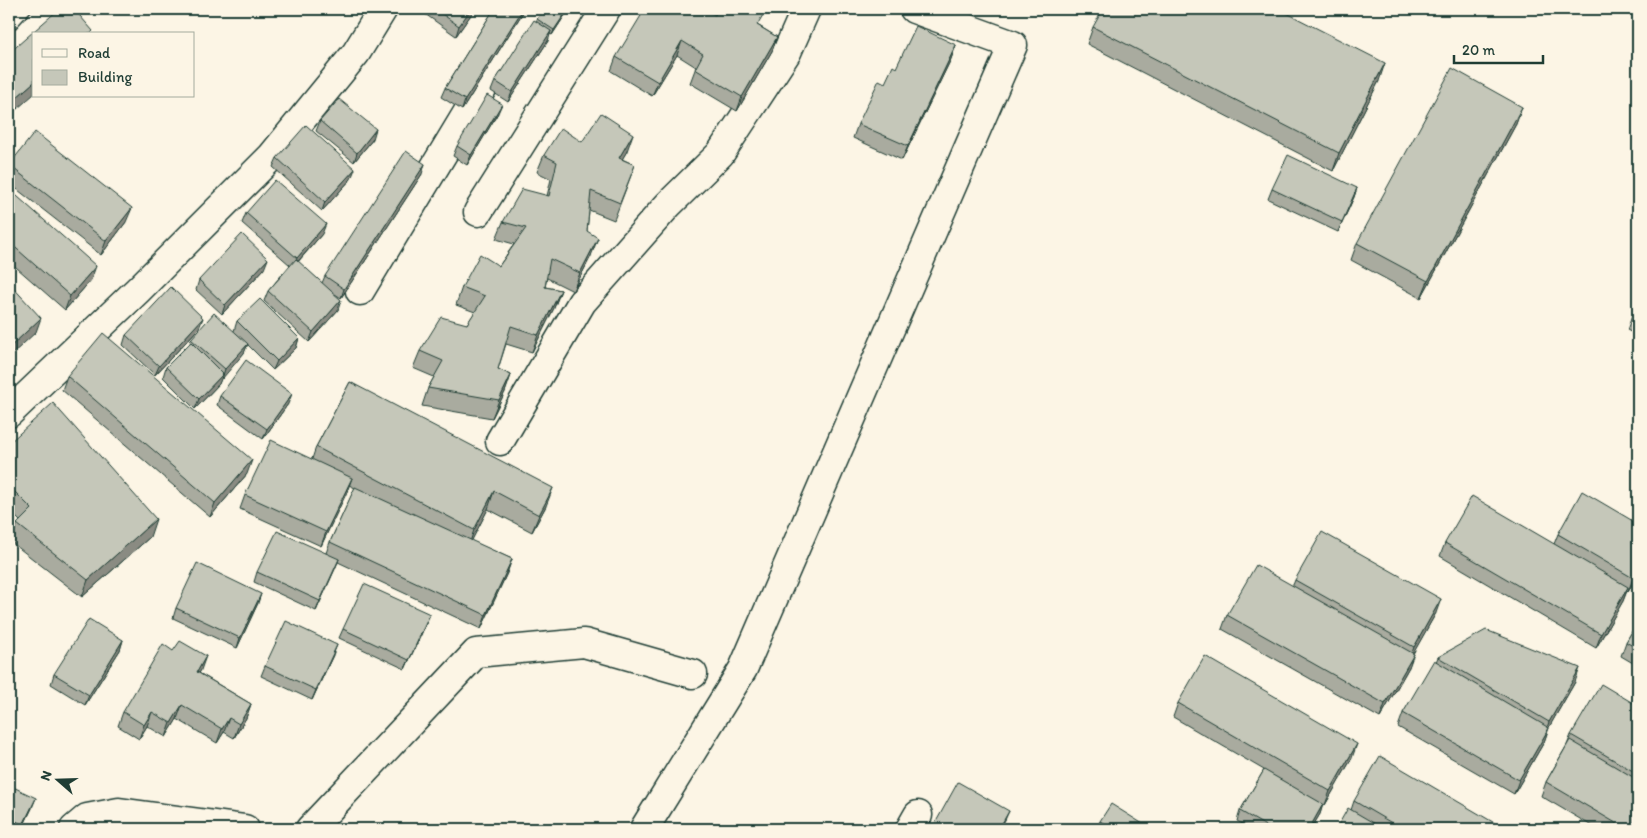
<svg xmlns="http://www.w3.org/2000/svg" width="1647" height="838" viewBox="0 0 1647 838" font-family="Itim,sans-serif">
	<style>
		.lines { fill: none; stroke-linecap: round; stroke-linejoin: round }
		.minor-casing { stroke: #1f3d34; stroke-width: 31 }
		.minor { stroke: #fcf5e5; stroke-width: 28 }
		.wall { fill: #a9ab9f; stroke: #1f3d34 }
		.shaded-wall { fill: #8a8b82; stroke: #1f3d34 }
		.building { fill: #c5c7b9; stroke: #1f3d34 }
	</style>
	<rect width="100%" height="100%" fill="#fcf5e5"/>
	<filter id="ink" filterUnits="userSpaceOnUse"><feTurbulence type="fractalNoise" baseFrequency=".02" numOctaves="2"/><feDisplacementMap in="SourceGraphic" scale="10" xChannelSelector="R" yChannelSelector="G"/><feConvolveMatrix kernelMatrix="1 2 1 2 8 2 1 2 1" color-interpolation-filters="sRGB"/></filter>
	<g filter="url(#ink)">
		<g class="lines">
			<g class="minor-casing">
				<path id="minor" d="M9,54L23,42L53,9
					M478,212L606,9
					M360,291L530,9
					M9,413L138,290L271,157L356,53L383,9
					M500,441L582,302L668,205L720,154L787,52L806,9
					M74,829L87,818L119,812L245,829
					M310,829L476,653L584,643L693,674
					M644,829L743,669L1013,45L914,9
					M910,829L918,815"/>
			</g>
			<use href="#minor" class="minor"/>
		</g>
		<path class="wall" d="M418,9H475L456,36Z
			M494,9H525L462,110L441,97L445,88Z
			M544,9H569L552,35L550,34L548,41L508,102L491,91L495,81L536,21Z
			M715,15L759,26L777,37L772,51L737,111L690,83L696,67L677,55L652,96L611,71L616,57Z
			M1093,27L1379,81L1333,171L1087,44Z
			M956,45L951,59L902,160L853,138L858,124L896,68Z
			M1522,107L1516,124L1421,298L1351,260L1357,243Z
			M498,113L467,165L453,156L457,146Z
			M320,121L373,139L354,162L316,131Z
			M582,142L627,151L622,159L635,165L614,220L589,210L587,231L591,256L573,291L547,278L545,287L561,290L554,308L532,352L506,344L498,369L511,375L505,392L492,418L422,406L428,388L434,377L413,368L420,351L467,324L475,312L456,305L462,287L499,266L514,244L496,239L503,222L547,196L551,179L537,172L544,155Z
			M277,158L351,179L322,211L273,167Z
			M9,165L126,222L101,255L9,183Z
			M422,174L341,298L335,294L338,310L309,342L264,301L268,291L290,265L242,223L246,213L322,234L298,262L322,283L325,276Z
			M1357,188L1354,197L1338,232L1268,199L1272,189Z
			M9,189L91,280L65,310L9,261Z
			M264,269L222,314L196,290L199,280Z
			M1638,304V336L1627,330L1632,316Z
			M237,321L299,338L296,348L273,370L247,344L244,353L221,378L219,384L195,409L163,377L166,367L190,343L191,339L234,331Z
			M199,328L155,375L123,345L126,335Z
			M67,376L247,474L210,517L62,390Z
			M350,382L546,506L532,532L488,509L471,541L512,559L507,573L481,629L338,562L316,611L254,582L257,572L326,553L330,542L355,488L349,485L321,546L240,509L245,495L312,459L316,447Z
			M220,396L288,404L263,439L217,405Z
			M9,443L150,537L82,597L11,542L17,524L20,521L9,510Z
			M1558,534L1638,574L1628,592L1627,591L1623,601L1596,648L1440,556L1445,543L1554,544Z
			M1295,580L1436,613L1413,653L1409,667L1380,718L1222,629L1227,615L1293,585Z
			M258,603L237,648L173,618L176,608Z
			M1638,621V666L1621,656L1626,642Z
			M426,624L405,669L339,638L343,629Z
			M123,640L120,650L85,705L51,684L54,674Z
			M333,655L312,700L261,676L265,666Z
			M1438,657L1575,682L1549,727L1544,742L1514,794L1398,727L1403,713L1436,662Z
			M201,670L199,673L251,704L246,718L234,738L224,732L217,743L177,719L166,737L147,726L139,739L118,726L123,712Z
			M1178,703L1352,758L1325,805L1323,804L1320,814L1311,829H1251L1237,821L1240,811L1264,770L1173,717Z
			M1638,706V829H1597L1541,796L1546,782L1567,745L1571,735Z
			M9,785L32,808L22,829H9Z
			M1354,801L1497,829H1336L1351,810Z
			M1100,821L1151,829H1097Z"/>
		<path class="shaded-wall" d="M471,9H475L456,36L459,26Z
			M523,9H525L462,110L465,100Z
			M568,9H569L552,35L554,30Z
			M551,31L548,41L508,102L512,92Z
			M777,37L772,51L737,111L742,97Z
			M682,41L677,55L652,96L658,82Z
			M956,45L951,59L902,160L908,146Z
			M1385,63L1379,81L1333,171L1339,153Z
			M34,82V94L9,116V104Z
			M502,104L498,113L467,165L471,155Z
			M1522,107L1516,124L1421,298L1428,281Z
			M376,129L373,139L354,162L357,153Z
			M633,134L627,151L613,175L619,158Z
			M425,164L422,174L341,298L344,289Z
			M355,169L351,179L322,211L325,202Z
			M1357,188L1354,197L1338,232L1342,222Z
			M132,208L126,222L101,255L106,241Z
			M326,224L322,234L293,267L297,258Z
			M598,238L591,256L573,291L580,273Z
			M268,259L264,269L222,314L225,305Z
			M96,266L91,280L65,310L70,296Z
			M561,290L554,308L532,352L538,335Z
			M341,300L338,310L309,342L313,332Z
			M41,318L36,332L9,357V348Z
			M203,318L199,328L155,375L159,366Z
			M299,338L296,348L273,370L277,361Z
			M248,344L244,353L222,379L225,369Z
			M223,374L219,384L195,409L199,399Z
			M511,375L505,392L492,418L499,400Z
			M292,394L288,404L263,439L267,429Z
			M252,460L247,474L210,517L215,503Z
			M352,478L347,492L321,546L326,532Z
			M553,488L546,506L532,532L539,515Z
			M494,491L488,509L468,548L474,530Z
			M156,519L150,537L82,597L88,580Z
			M339,559L335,569L316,611L320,601Z
			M512,559L507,573L481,629L486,615Z
			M1638,569V574L1628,592L1633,578Z
			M1628,587L1623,601L1596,648L1601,634Z
			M261,594L258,603L237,648L240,638Z
			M1441,599L1436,613L1409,661L1414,647Z
			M430,614L426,624L405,669L409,660Z
			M123,640L120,650L85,705L89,695Z
			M337,645L333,655L312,700L316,690Z
			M1414,654L1409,667L1380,718L1385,704Z
			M206,656L201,670L192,685L197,672Z
			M1580,668L1575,682L1544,736L1549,722Z
			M251,704L246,718L234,738L239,724Z
			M182,705L177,719L166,737L171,723Z
			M152,712L147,726L139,739L144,725Z
			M229,718L224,732L217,743L222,729Z
			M1549,728L1544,742L1514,794L1519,780Z
			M1357,744L1352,758L1325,805L1330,791Z
			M36,798L32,808L22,829L23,825Z
			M1323,804L1320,814L1311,829H1309Z
			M1009,811L1005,820L1000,829H999Z"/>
		<path class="building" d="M59,9H74L93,31L90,34H34V82L9,104V53Z
			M435,9H471L459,26Z
			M494,9H523L465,100L445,88Z
			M544,9H568L554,30L537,19Z
			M645,9H704L715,15L719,9H752L763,15L757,25L777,37L742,97L695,69L703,54L682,41L658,82L616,57Z
			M1103,9H1279L1385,63L1339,153L1093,27Z
			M534,20L551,31L512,92L495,81Z
			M916,26L956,45L908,146L858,124L879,80L885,83L893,66L896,68Z
			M1452,68L1522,107L1428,281L1357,243Z
			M487,95L502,104L471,155L457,146Z
			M339,99L376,129L357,153L320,121Z
			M601,113L633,134L619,158L635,165L620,203L591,191L587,231L598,238L580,273L550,259L545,287L561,290L538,335L511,326L498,369L511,375L499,400L428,388L443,361L420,351L441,317L467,324L485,296L462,287L480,254L499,266L526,228L503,222L522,189L549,196L557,162L544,155L561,128L582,142Z
			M306,125L355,169L325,202L277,158Z
			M35,132L132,208L106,241L9,165Z
			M406,151L425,164L344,289L325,276Z
			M1288,155L1357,188L1342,222L1272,189Z
			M275,180L326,224L297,258L246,213Z
			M9,189L96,266L70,296L9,242Z
			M242,234L268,259L225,305L199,280Z
			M296,259L341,300L313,332L268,291Z
			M9,283L41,318L9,348Z
			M171,287L203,318L159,366L126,335Z
			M260,299L299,338L277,361L237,321Z
			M1638,304V319L1632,316Z
			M214,313L248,344L225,369L191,339Z
			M103,333L252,460L215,503L67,376Z
			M191,342L223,374L199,399L166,367Z
			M246,360L292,394L267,429L220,396Z
			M350,382L553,488L539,515L494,491L474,530L316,447Z
			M53,403L156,519L88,580L17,524L32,509L9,486V443Z
			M271,440L352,478L326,532L245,495Z
			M355,487L512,559L486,615L330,542Z
			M1582,491L1638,524V569L1633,578L1558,534Z
			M1472,496L1628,587L1601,634L1445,543Z
			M277,531L339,559L320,601L257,572Z
			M1322,532L1441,599L1414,647L1295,580Z
			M197,563L261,594L240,638L176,608Z
			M1256,565L1414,654L1385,704L1227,615Z
			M364,584L430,614L409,660L343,629Z
			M89,619L123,640L89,695L54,674Z
			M286,621L337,645L316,690L265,666Z
			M1638,621V649L1626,642Z
			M1486,630L1580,668L1549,722L1438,657Z
			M180,641L206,656L197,672L251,704L239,724L229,718L222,729L182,705L171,723L152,712L144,725L123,712L163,644L173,651Z
			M1205,656L1357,744L1330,791L1178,703Z
			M1434,660L1549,728L1519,780L1403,713Z
			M1601,684L1638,706V774L1571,735Z
			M1570,740L1638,780V829H1626L1546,782Z
			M1380,756L1498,825L1496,829H1402L1354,801Z
			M1264,770L1323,804L1309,829H1271L1240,811Z
			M958,782L1009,811L999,829H932Z
			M9,785L36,798L23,825L9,817Z
			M1111,804L1151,829H1113L1100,821Z
			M1348,808L1384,829H1336Z"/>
	</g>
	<rect width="1647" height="838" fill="none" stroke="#fcf5e5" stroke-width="30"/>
	<rect x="15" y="15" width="1617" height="808" fill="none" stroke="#1f3d34" stroke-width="2" filter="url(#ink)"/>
	<rect x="32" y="32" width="162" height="65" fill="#fcf5e5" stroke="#a4ab9e"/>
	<rect x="42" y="49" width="25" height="8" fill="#fcf5e5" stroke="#a4ab9e"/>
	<text x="78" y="58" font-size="15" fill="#1f3d34">Road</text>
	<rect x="42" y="70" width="25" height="15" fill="#c5c7b9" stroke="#a4ab9e"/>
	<text x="78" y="82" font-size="15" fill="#1f3d34">Building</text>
	<g transform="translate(58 780) rotate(290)" stroke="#fcf5e5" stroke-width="4" paint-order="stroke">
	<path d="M0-4L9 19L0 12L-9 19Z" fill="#1f3d34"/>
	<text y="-8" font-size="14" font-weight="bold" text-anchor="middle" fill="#1f3d34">N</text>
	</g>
	<path d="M1454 55v8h89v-8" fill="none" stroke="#1f3d34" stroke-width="2.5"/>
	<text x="1462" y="55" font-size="15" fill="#1f3d34" stroke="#fcf5e5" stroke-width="4" paint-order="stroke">20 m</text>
</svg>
